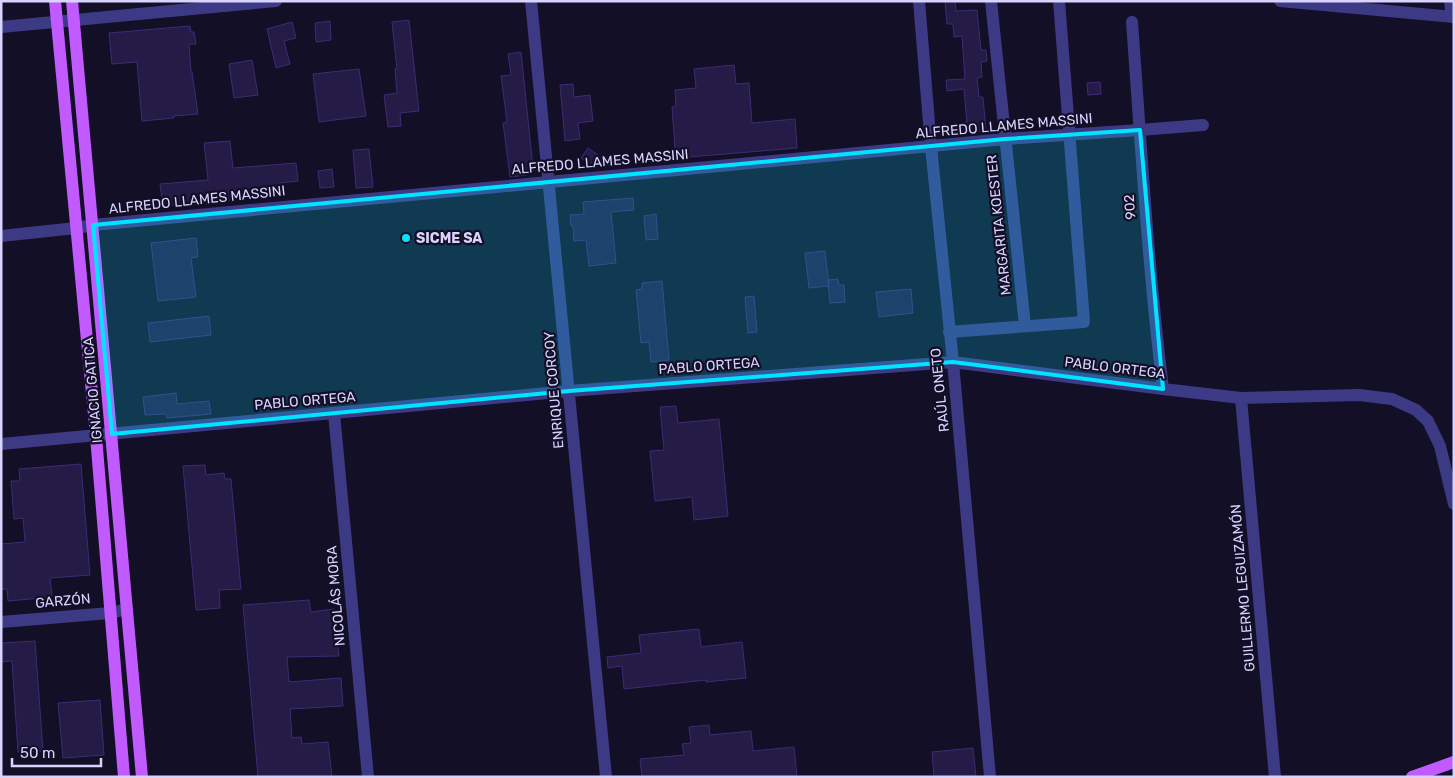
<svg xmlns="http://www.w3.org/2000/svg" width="1455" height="778" viewBox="0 0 1455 778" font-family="Rubik,sans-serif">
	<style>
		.building { fill: #241b47; stroke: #3b2d73 }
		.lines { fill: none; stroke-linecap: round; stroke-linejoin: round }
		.minor { stroke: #3d3a85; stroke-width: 12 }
		.major { stroke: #c25bff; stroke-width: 12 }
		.marked { fill: #00e5ff; fill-opacity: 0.2; stroke: #00e5ff; stroke-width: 4; stroke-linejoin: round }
		.poi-dot { fill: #00e5ff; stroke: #130f26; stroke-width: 2 }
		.labels { text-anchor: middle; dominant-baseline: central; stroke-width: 4.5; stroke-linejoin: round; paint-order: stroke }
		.street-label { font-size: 14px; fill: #d9d4ff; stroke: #130f26 }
		.poi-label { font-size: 14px; font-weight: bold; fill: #d9d4ff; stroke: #130f26; text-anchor: start }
	</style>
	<rect width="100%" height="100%" fill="#130f26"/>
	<path class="building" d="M945,1H955L956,11L977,10L981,50H986L987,61L981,62L982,77L977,78L979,97H983L986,131L963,133V123H967L964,89L947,91L946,80L965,79L962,36L954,37L953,24H947Z
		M409,20L419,111L400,113L401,126L388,127L384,95L397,93L395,69H397L392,22Z
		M330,21L331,40L316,42L315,23Z
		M292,22L296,38L284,41L290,64L276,68L267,29Z
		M190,26L191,32H194L196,44H189L191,72H192L198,114L174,116V118L142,121L137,62L112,64L109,33Z
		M521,52L533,168L527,175L510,177L503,123L507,122L501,76L511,75L508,54Z
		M252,60L258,95L234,98L229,64Z
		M734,65L736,84L749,83L752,123L795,119L797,148L666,159L665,150L675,149L672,107L676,106L675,90L696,88L694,69Z
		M359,69L366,116L319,122L313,74Z
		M1100,82L1101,94L1088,95L1087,83Z
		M573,84L574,97L590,95L593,121L578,123L580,139L565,141L560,85Z
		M230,141L233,168L296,163L298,181L280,183L281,190L260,192L261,197L163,206L160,184L208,180L204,143Z
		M588,148L598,155L591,165L581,158Z
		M369,149L373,187L356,188L353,150Z
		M332,169L334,187L320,188L318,171Z
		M633,198L634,210L611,212L616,263L589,266L586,240L574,241L573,226H571L570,215L584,214L583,202Z
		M656,214L658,239L646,240L644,216Z
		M196,238L198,257L191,258L196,297L158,301L151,243Z
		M825,251L829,286L809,288L805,253Z
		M838,279L839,285H844L845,302L830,303L828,280Z
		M662,281L669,360L651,362L649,342L641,343L636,290L642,289V283Z
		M911,289L913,313L879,317L876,292Z
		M754,296L757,332L748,333L745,297Z
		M209,316L211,335L150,342L148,323Z
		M176,393L177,404L209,401L211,414L167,418L166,414L145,415L143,397Z
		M676,406L678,423L719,419L728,516L694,520L692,497L655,501L650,451L664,450L660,407Z
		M81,464L90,575L50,578L52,597L8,601L7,589H1V544L25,542L23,518L14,519L11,481H20L19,469Z
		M205,465L206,475L224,473L225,479H231L241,589L219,590L220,608L196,610L183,466Z
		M309,600L311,612L334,609L339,656L287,657L289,682L341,678L343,706L290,709L292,738L301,737L302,744L328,742L332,777H258L243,605Z
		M699,629L701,647L742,642L746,678L706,682V680L624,689L622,666L608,668L607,657L641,653L639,635Z
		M35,641L43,751L18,752L12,661L1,662V643Z
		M100,700L104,755L63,758L58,703Z
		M709,725L710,735L751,731L753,751L794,747L797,777H642L640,759L684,755L682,744L691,743L689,727Z
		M973,748L976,777H934L932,752Z"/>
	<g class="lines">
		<path class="minor" d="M531,1L606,777
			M919,1L931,147L953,362L990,777
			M991,1L1025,326
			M1280,1L1454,17
			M1450,1L1452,17
			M1132,22C1141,145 1148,267 1163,389
			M1,27L276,1
			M1,236L76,228L93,225L1005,139L1140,130L1203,125
			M949,332L1084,322L1059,1
			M1241,398L1275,777
			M334,413L368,777
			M1,444L569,391L953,362L1163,389L1241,398L1359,395L1392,399L1416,410L1428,421L1440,446L1454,504
			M1,622L110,613L127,609"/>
		<path class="major" d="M55,1L96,436L124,777
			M72,1L142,777
			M1412,777L1454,762"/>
	</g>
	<path class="marked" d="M1140,130L1163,389L953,362L569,391L112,434L93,225L1005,139Z"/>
	<circle class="poi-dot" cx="406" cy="238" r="5"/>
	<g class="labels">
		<g class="street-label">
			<text transform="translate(1004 126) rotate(-5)">ALFREDO LLAMES MASSINI</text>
			<text transform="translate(600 162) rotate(-5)">ALFREDO LLAMES MASSINI</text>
			<text transform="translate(197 200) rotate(-6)">ALFREDO LLAMES MASSINI</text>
			<text transform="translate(1130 207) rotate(-94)">902</text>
			<text transform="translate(999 225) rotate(-96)">MARGARITA KOESTER</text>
			<text transform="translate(709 366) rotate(-4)">PABLO ORTEGA</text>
			<text transform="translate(1115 368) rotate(7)">PABLO ORTEGA</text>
			<text transform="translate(93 390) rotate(-95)">IGNACIO GATICA</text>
			<text transform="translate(554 390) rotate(-95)">ENRIQUE CORCOY</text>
			<text transform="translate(940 390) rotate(-96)">RAÚL ONETO</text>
			<text transform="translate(305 401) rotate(-5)">PABLO ORTEGA</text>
			<text transform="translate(1243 588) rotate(-95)">GUILLERMO LEGUIZAMÓN</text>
			<text transform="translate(336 596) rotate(-95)">NICOLÁS MORA</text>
			<text transform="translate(63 601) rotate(-5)">GARZÓN</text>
		</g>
		<g class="poi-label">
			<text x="416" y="238">SICME SA</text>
		</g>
	</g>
	<rect width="1455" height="778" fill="none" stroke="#d9d4ff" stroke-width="5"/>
	<path d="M12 758v8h89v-8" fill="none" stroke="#d9d4ff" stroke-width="2.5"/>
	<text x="20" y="758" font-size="15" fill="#d9d4ff" stroke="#130f26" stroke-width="4" paint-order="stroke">50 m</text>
</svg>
